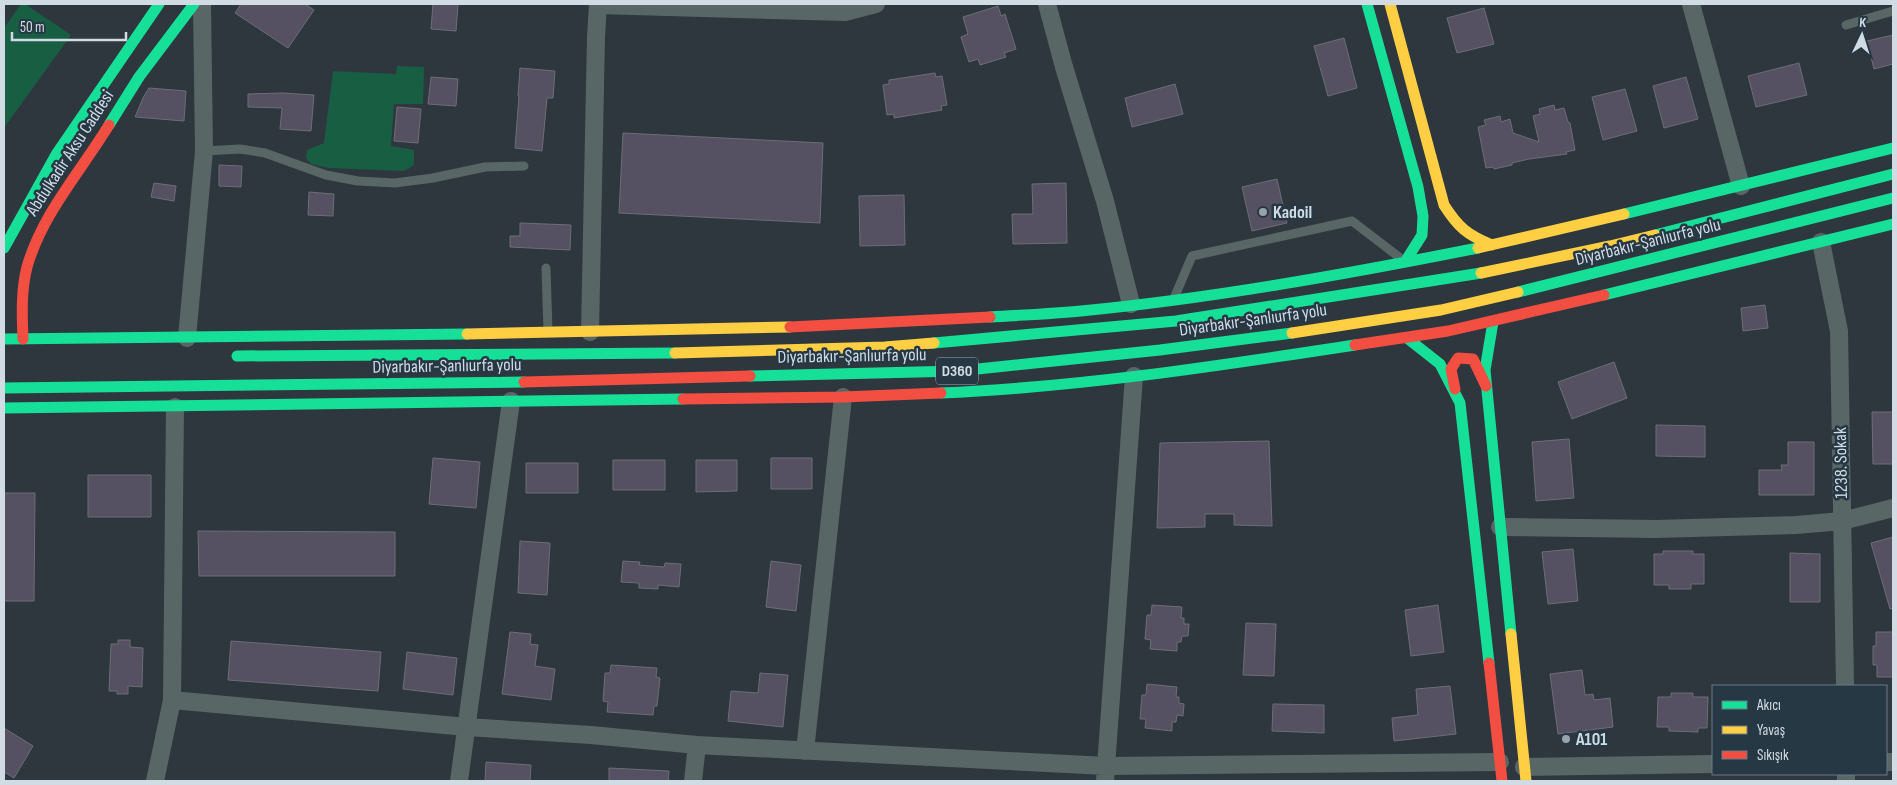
<svg xmlns="http://www.w3.org/2000/svg" width="1897" height="785" viewBox="0 0 1897 785" font-family="'Sofia Sans Condensed',sans-serif">
	<style>
		.green { fill: #175e43 }
		.building { fill: #555163; stroke: #6c6e75 }
		.lines { fill: none; stroke-linecap: round; stroke-linejoin: round }
		.lane { stroke: #586766; stroke-width: 9 }
		.street { stroke: #586766; stroke-width: 18 }
		.fast { stroke: #16e098; stroke-width: 11 }
		.slow { stroke: #ffcf43; stroke-width: 11 }
		.jam { stroke: #f24e42; stroke-width: 11 }
		.poi-dot { fill: #98a2aa; stroke: #273845; stroke-width: 2 }
		.labels { text-anchor: middle; dominant-baseline: central; stroke-width: 5; stroke-linejoin: round; paint-order: stroke }
		.shield { fill: #273845; stroke: #9eaab4; stroke-width: 1 }
		.shield-label { font-size: 16px; font-weight: bold; fill: #d1dbe4 }
		.street-label { font-size: 18px; fill: #d1dbe4; stroke: #273845 }
		.poi-label { font-size: 18px; font-weight: bold; fill: #d1dbe4; stroke: #273845; text-anchor: start }
	</style>
	<rect width="100%" height="100%" fill="#2e373e"/>
	<path class="green" d="M21,4H25L71,35L4,128V28Z
		M397,66L424,67L423,104H394L391,146L414,150V165L404,171L329,168L311,164L306,158L307,150L324,143L333,71L396,74Z"/>
	<path class="building" d="M241,4H305L314,10L288,48L235,13Z
		M433,4H458L456,31L431,29Z
		M998,6L1001,16L1005,14L1016,49L1004,53L1006,57L980,65L978,59L969,62L961,37L968,34L963,17Z
		M1484,8L1494,44L1457,53L1447,18Z
		M1893,35V64L1874,69L1867,41Z
		M1344,38L1357,88L1328,96L1314,46Z
		M1799,63L1807,95L1756,107L1748,76Z
		M520,68L555,71L553,98H547L542,151L515,148L519,96H518Z
		M935,73L936,77L942,76L947,105L941,106L942,110L894,118V114L887,115L883,85L889,84V80Z
		M431,77L458,79L456,106L428,104Z
		M1686,77L1698,119L1664,128L1653,86Z
		M1175,84L1183,114L1132,127L1125,98Z
		M149,88L186,91L184,121L135,117L143,98Z
		M1625,89L1637,131L1603,140L1592,97Z
		M283,93L314,95L311,131L280,129L282,108L248,107V94Z
		M1554,105L1555,110L1564,108L1568,122L1570,123L1575,150L1566,152L1567,154L1529,159L1512,163V165L1494,169L1493,167L1486,168L1478,127L1486,125L1484,120L1500,116L1501,122L1510,119L1513,133L1539,142L1533,116L1540,114L1539,109Z
		M397,107L421,109L418,143L394,141Z
		M623,133L823,143L820,223L619,213Z
		M219,165L242,166L241,187L219,186Z
		M1277,179L1287,223L1252,231L1242,187Z
		M154,183L176,186L174,201L151,197Z
		M1066,183L1067,243L1013,244L1012,214H1033L1032,184Z
		M309,192L334,194L333,216L308,215Z
		M904,195L905,245L860,246L859,196Z
		M520,223L571,225L570,250L510,247V236H520Z
		M1765,305L1768,328L1743,331L1741,308Z
		M1614,362L1627,398L1572,419L1558,382Z
		M1872,412H1893V464H1873Z
		M1656,425L1705,426V457L1656,456Z
		M1569,439L1574,498L1536,501L1532,442Z
		M1269,441L1272,526L1234,525V514H1205V527L1157,528L1160,443Z
		M1788,442H1814V495H1759V470H1782L1781,465H1788Z
		M433,458L480,462L476,508L429,504Z
		M771,458H812V489H771Z
		M613,460H665V490H613Z
		M696,460H737V491L696,492Z
		M526,463H578V493H526Z
		M88,475H151V517H88Z
		M4,493H35L34,601H4Z
		M198,531L395,532V576H199Z
		M1893,537V608L1890,609L1871,543Z
		M520,541L550,543L547,595L518,593Z
		M1573,549L1578,601L1548,604L1542,552Z
		M1663,551H1693V554H1704V584H1691V589H1669V585H1654V554H1663Z
		M1790,553L1820,554V602H1790Z
		M623,561L640,562L639,565L664,567L665,563L681,564L679,587L658,585V589L639,588V583L621,582Z
		M771,561L801,565L796,611L766,607Z
		M1152,605L1182,607L1181,618H1184V624H1189L1188,636H1182L1181,642H1177V651L1150,649L1151,640L1145,639L1147,615H1151Z
		M1438,605L1444,652L1411,656L1405,610Z
		M1246,623L1276,624L1274,676L1243,675Z
		M510,632L531,634L530,644L538,645L535,666L555,669L551,700L502,694Z
		M1876,632H1893V677H1877V665H1873V646H1876Z
		M118,640H130V647L143,648L142,687L128,686V694H117V691H109L111,644H118Z
		M231,641L381,652L378,691L228,680Z
		M407,652L457,658L453,695L403,689Z
		M611,665L657,668L656,677L660,678L657,706H654L653,715L607,712L608,702L603,701L605,673H610Z
		M1582,670L1585,695L1593,694L1594,700L1610,698L1613,727L1558,734L1550,674Z
		M760,673L788,675L783,727L728,721L731,691L758,693Z
		M1147,684L1177,687L1176,697H1179V703L1184,704L1183,716L1177,715L1176,722H1172V731L1145,728L1146,719H1140L1142,695H1146Z
		M1450,686L1456,734L1394,741L1392,718L1418,715L1416,689Z
		M1671,693H1693V697H1708L1707,728H1698V732L1669,731V727H1657L1658,697H1671Z
		M1273,704L1324,705V733L1272,731Z
		M4,728L33,746L14,778L4,772Z
		M486,762L531,765L530,781H485Z
		M609,768L669,771L668,781H609Z"/>
	<g class="lines">
		<path class="lane" d="M1846,25L1893,11
			M204,151L240,149L265,153L326,175L358,181L395,183L433,178L485,167L524,166
			M546,268L548,331
			M1175,296L1192,256L1352,221L1399,257"/>
		<path class="street" d="M1047,4L1064,67L1105,201L1131,304
			M1691,4L1741,186
			M598,5L845,12L876,4
			M1821,242L1839,331L1845,686
			M590,332L596,37L598,4
			M187,338L204,151L202,4
			M1500,527L1656,529L1796,525L1842,521L1893,508
			M172,700L467,727L591,735L697,745L1106,766L1500,762
			M805,751L843,397
			M1886,762H1893
			M1524,767L1713,764
			M1846,774V781
			M155,781L172,700L175,407
			M459,781L511,401
			M693,781L697,745
			M1105,781L1134,376"/>
		<path class="fast" d="M1367,4L1418,187L1423,216L1422,235L1405,262
			M109,125L139,77L194,4
			M1624,214L1893,148
			M1655,235L1893,174
			M4,248L57,153L159,4
			M1518,292L1893,198
			M1604,295L1893,224
			M990,317C1021,315 1051,314 1081,311C1214,298 1347,274 1478,248
			M1493,322L1485,370L1511,634
			M1407,338L1440,364L1460,403L1489,663
			M4,339L467,334
			M934,343L1176,321L1481,273
			M237,356L675,353
			M750,376L959,371L1160,350L1292,333
			M4,388L524,382
			M941,393C1080,387 1218,366 1355,345
			M4,408L683,399"/>
		<path class="slow" d="M1390,4L1444,205C1458,227 1467,235 1492,245
			M1478,248L1624,214
			M1481,273L1610,246L1655,235
			M1292,333L1441,310L1518,292
			M467,334L790,327
			M675,353L885,347L934,343
			M1511,634L1526,781"/>
		<path class="jam" d="M790,327L990,317
			M23,339C22,315 21,290 27,267C42,214 81,171 109,125
			M1355,345L1448,331L1604,295
			M524,382L750,376
			M1455,389L1451,369L1458,358L1473,359L1486,386
			M683,399L843,397L941,393
			M1489,663L1502,781"/>
	</g>
	<g class="poi-dot">
		<circle cx="1263" cy="212" r="5"/>
		<circle cx="1566" cy="739" r="5"/>
	</g>
	<g class="labels">
		<rect class="shield" x="936" y="357.5" width="42" height="27" rx="4"/>
		<g class="shield-label">
			<text x="957" y="371">D360</text>
		</g>
		<g class="street-label">
			<text transform="translate(70 153) rotate(-57)">Abdulkadir Aksu Caddesi</text>
			<text transform="translate(1648 242) rotate(-14)">Diyarbakır-Şanlıurfa yolu</text>
			<text transform="translate(1253 320) rotate(-8)">Diyarbakır-Şanlıurfa yolu</text>
			<text transform="translate(852 356) rotate(-1)">Diyarbakır-Şanlıurfa yolu</text>
			<text transform="translate(447 366) rotate(-1)">Diyarbakır-Şanlıurfa yolu</text>
			<text transform="translate(1841 463) rotate(-91)">1238. Sokak</text>
		</g>
		<g class="poi-label">
			<text x="1273" y="212">Kadoil</text>
			<text x="1576" y="739">A101</text>
		</g>
	</g>
	<rect width="1897" height="785" fill="none" stroke="#d1dbe4" stroke-width="10"/>
	<rect x="1712" y="685" width="175" height="90" fill="#273845" stroke="#6b7985"/>
	<rect x="1722" y="701" width="25" height="8" fill="#16e098" stroke="#6b7985"/>
	<text x="1757" y="710" font-size="15" fill="#d1dbe4">Akıcı</text>
	<rect x="1722" y="726" width="25" height="8" fill="#ffcf43" stroke="#6b7985"/>
	<text x="1757" y="735" font-size="15" fill="#d1dbe4">Yavaş</text>
	<rect x="1722" y="751" width="25" height="8" fill="#f24e42" stroke="#6b7985"/>
	<text x="1757" y="760" font-size="15" fill="#d1dbe4">Sıkışık</text>
	<g transform="translate(1862 35) rotate(4)" stroke="#273845" stroke-width="4" paint-order="stroke">
	<path d="M0-4L9 19L0 12L-9 19Z" fill="#d1dbe4"/>
	<text y="-8" font-size="14" font-weight="bold" text-anchor="middle" fill="#d1dbe4">K</text>
	</g>
	<path d="M12 32v8h114v-8" fill="none" stroke="#d1dbe4" stroke-width="2.5"/>
	<text x="20" y="32" font-size="15" fill="#d1dbe4" stroke="#273845" stroke-width="4" paint-order="stroke">50 m</text>
</svg>
